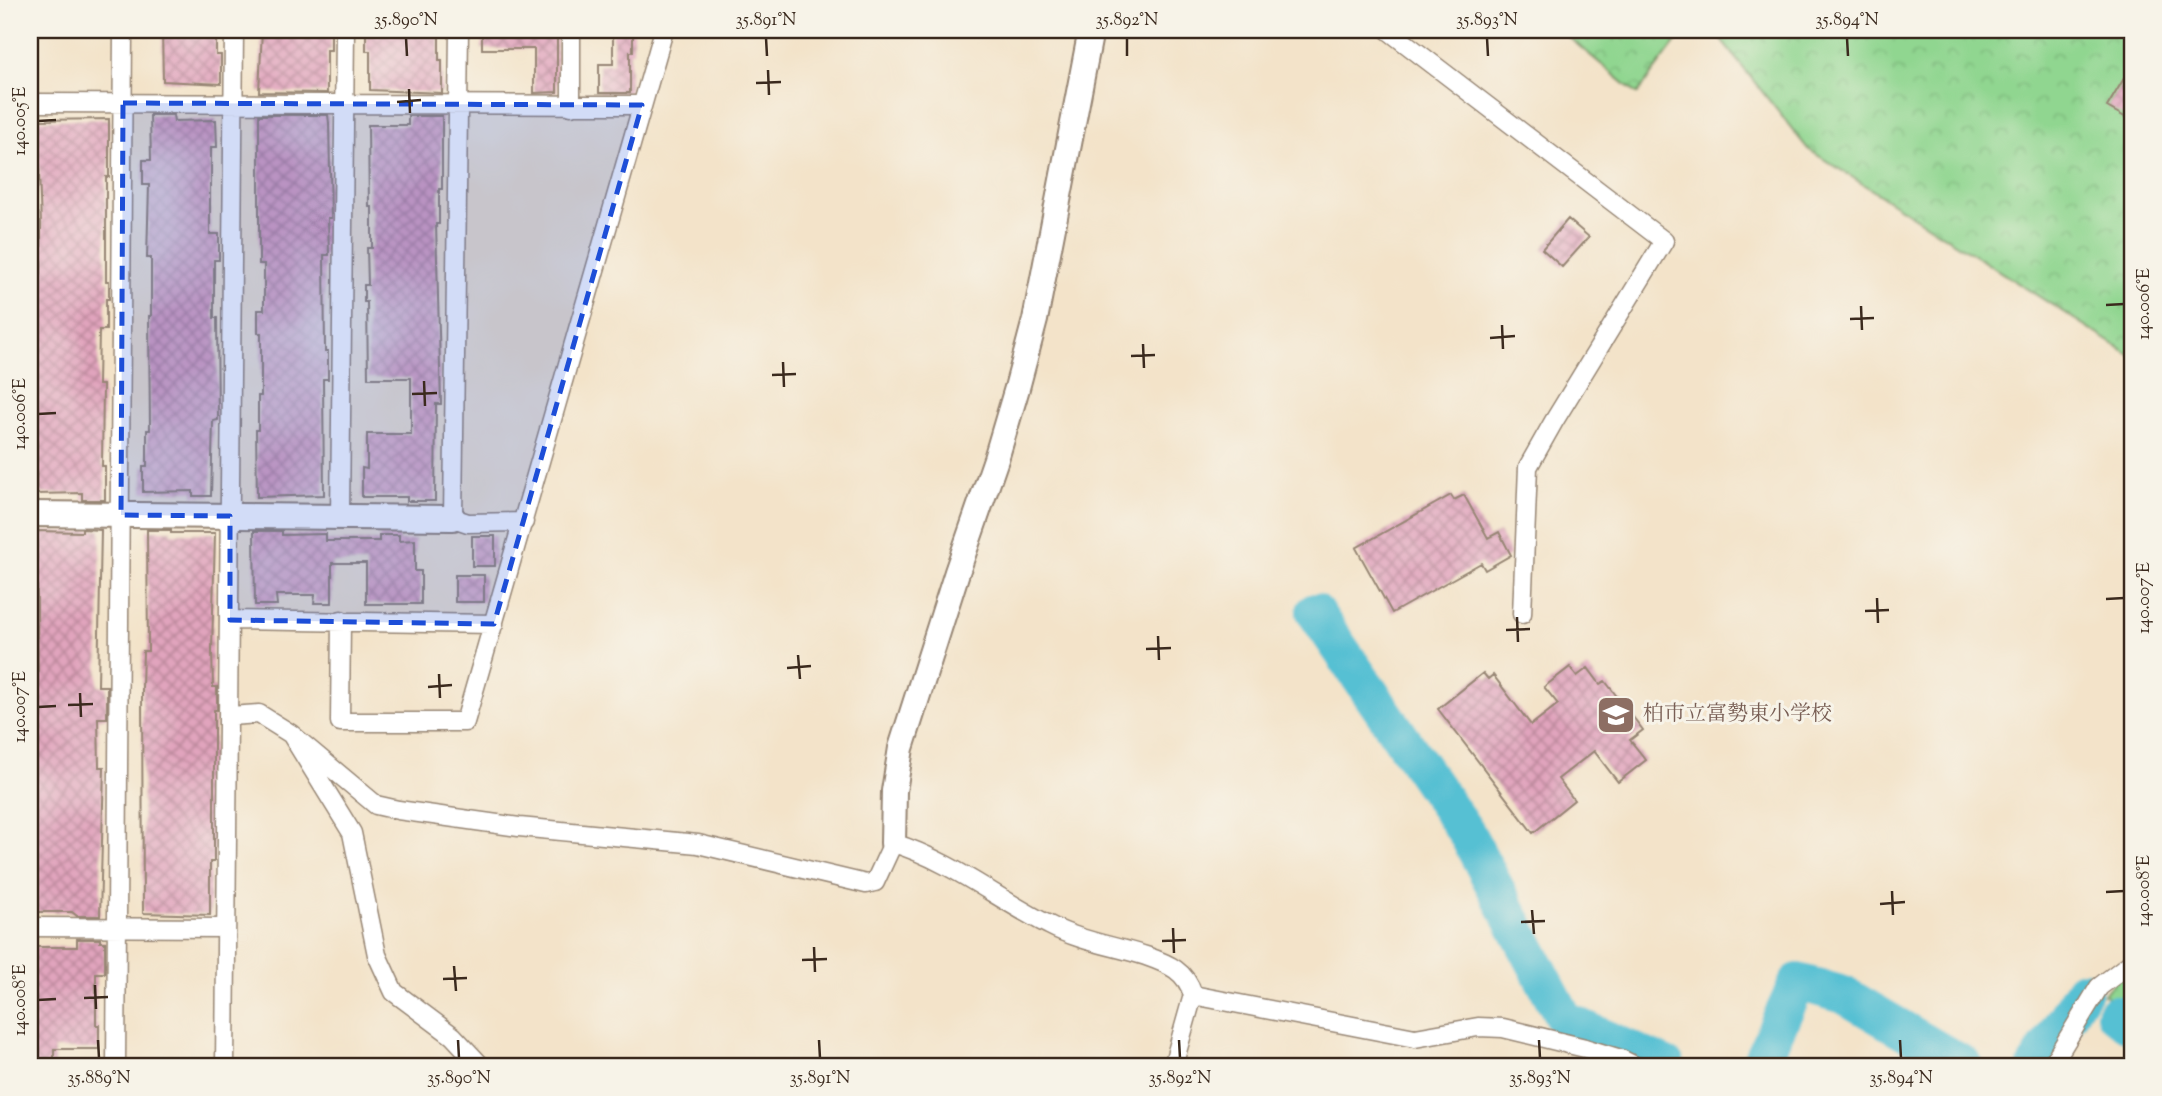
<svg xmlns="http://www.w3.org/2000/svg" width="2162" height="1096" viewBox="0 0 2162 1096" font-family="'Sorts Mill Goudy','Noto Serif JP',serif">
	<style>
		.park { fill: url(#park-crowns); stroke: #668057; stroke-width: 2 }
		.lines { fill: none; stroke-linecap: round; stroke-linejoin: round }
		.river { stroke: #57c0d3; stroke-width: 38 }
		.building { fill: url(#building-cross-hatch) }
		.street-casing { stroke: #978674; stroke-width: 21 }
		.secondary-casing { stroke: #978674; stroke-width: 28 }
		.street { stroke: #fff; stroke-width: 18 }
		.secondary { stroke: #fff; stroke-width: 24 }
		.marked { fill: #1d4ed8; fill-opacity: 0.2; stroke: #1d4ed8; stroke-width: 5; stroke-dasharray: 14 9; stroke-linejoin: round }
		.ticks { fill: none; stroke: #3b2a1e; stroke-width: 2.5 }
		.labels { text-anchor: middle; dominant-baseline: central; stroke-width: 6; stroke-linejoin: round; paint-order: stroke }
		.education-label { font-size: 21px; fill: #785e54; stroke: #f7f3e8; text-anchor: start }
		.neatline { fill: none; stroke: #3b2a1e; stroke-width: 2.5 }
		.ticks-label { font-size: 18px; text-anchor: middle; fill: #3b2a1e }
	</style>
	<defs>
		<pattern id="park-crowns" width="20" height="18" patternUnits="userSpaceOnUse" patternTransform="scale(1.75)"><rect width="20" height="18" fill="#90d690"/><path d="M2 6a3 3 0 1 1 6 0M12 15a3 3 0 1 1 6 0" fill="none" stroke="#7db87c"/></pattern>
		<pattern id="building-cross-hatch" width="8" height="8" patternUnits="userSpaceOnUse" patternTransform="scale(1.75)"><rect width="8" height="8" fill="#e1a4bd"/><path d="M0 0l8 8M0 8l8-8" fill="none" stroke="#b88699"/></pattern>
	</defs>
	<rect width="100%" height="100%" fill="#f7f3e8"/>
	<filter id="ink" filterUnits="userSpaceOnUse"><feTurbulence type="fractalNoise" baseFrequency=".0143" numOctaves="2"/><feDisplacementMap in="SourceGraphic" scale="14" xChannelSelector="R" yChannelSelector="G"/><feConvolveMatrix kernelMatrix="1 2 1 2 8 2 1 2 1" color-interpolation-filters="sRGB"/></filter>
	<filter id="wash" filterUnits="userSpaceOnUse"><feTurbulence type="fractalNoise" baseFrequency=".00686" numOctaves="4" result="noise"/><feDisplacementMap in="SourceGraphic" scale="28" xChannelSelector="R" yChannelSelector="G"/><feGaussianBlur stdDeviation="1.57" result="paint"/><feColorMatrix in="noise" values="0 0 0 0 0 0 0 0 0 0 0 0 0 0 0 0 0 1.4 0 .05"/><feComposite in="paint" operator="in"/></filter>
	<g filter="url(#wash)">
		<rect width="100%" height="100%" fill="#f3e3c9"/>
		<path class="park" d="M1560,30H1685L1637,94Z
			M1713,30H2132V356L1808,149Z
			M2132,959V1012L2104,994Z"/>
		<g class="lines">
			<path class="river" d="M1315,612L1467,834L1565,1020L1666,1066
				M2115,1014L2132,1025
				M1759,1066L1798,982L1844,995L1965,1066
				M2036,1066L2083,990"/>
		</g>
		<g id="blocks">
			<path class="building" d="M162,30H216V55H221V84L163,81Z
				M262,30H331V50H327V93L259,92Z
				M366,30H439V60H442V93L370,90V51H366Z
				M482,30H557V92L534,93V49H482Z
				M613,30H633V52H630V93H599V64H613Z
				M2132,65V121L2107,107Z
				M150,115H173L174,121L216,120L217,147H211V186H210V234H219V260H214V318H217L218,420L213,421L211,496H193V491L143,492V466H147V430H150L149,316H151V258H147L149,185H143V160H151Z
				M259,115H328L329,123L331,218H328L329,255H324L325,351H328V379H323L324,495L257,497L256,430H258V396H261V333H258V310H264V264H259Z
				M408,116H442V189H439V224H436L441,404H436L435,501H407V497H362V468L367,469V434H411V378H368L367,302H364V285H368L367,248H372V207H369L368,125H408Z
				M109,119V177H106V281H109V299H106V330H99L98,385H103L102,466H105V500H82V493L36,494L37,418H34L33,279H38V273H41V224L37,120Z
				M1568,219L1589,237L1562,267L1542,249Z
				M1451,495L1454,500L1464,495L1488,538L1499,532L1511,555L1485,570L1481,563L1392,613L1356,548Z
				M82,529L101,530L98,686H107V718H98L99,767H104L100,916H77L72,912H30L31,843H34L30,687H38L36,531L82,532Z
				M147,530H171V533H215L212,650L213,687H217V710H214V862H210V915L143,913L142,688L143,651H148Z
				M254,531H282V535L326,534V541H379V535H399V541L415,540V571H421V604H366V563H332V603H314L315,595H276L277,605H255Z
				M472,536H495V566H472Z
				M455,575H484V602H455Z
				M1570,667L1577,676L1588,668L1600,684L1605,681L1643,730L1630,740L1646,760L1618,782L1594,751L1558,779L1574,800L1533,833L1438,709L1483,673L1488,679L1493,675L1531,725L1558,704L1544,687Z
				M77,939H100V942H105V973H96V1025H99V1049H54V1066H31L32,947H77Z"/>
		</g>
	</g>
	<g filter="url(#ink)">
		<use href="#blocks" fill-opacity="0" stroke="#978674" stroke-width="2"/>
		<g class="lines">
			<g class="street-casing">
				<path id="street" d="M459,30L453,518L468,523L524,522
					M1388,30L1664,241L1554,421L1528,467L1522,614
					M30,103L642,105
					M571,106V30
					M340,517L345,30
					M230,620L494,624
					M341,620L340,722H465L664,30
					M230,716L259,714L291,734L352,833L377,955L394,992L453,1036L481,1066
					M291,734L376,805L398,810L519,827L698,844L866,884L875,882L893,843C950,860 997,899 1049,925C1079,941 1115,946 1146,956C1169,964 1186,971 1193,995L1173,1066
					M30,927L226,928
					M1193,995L1415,1038L1478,1027L1503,1028L1585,1048L1621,1059L1635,1066
					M116,1066L123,30
					M225,1066L234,30
					M2051,1066L2099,987L2132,962"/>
			</g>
			<g class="secondary-casing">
				<path id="secondary" d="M30,514L453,518
					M893,843L894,791L901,748L957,572L996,459L1017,388L1035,320L1091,30"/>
			</g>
			<use href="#street" class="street"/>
			<use href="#secondary" class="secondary"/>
		</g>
	</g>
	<path class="marked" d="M123,103L642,105L494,624L230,620V516L121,515Z"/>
	<path class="ticks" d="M406,38L407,56M766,38L767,56M1127,38V56M1487,38L1488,56M1847,38L1848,56M768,70L769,95M756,83L781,82M409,89L410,113M397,102L421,100M38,121L56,120M2106,305L2124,304M1861,306L1862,330M1850,319L1874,318M1502,325L1503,349M1490,338L1515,336M1143,344L1144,368M1131,356L1155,355M783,362L784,387M772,375L796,374M424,381L425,406M412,394L437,393M38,414L56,413M1877,598L1878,623M2106,599L2124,598M1865,611L1889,610M1517,617L1518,642M1506,630L1530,629M1158,636L1159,660M1146,649L1171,648M798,655L800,679M787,668L811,666M439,674L440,698M428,687L452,685M80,693L81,717M68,705L93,704M38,707L56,706M1892,891L1893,915M2106,892L2124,891M1880,904L1905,902M1532,910L1534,934M1521,922L1545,921M1173,928L1174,953M1162,941L1186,940M814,947L815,972M802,960L827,959M454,966L456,991M443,979L467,978M95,985L96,1009M84,998L108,997M38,1000L56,999M98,1040L99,1058M458,1040L459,1058M819,1040L820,1058M1179,1040L1180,1058M1539,1040L1540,1058M1900,1040L1901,1058"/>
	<defs>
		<g id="school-square" transform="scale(2.0125)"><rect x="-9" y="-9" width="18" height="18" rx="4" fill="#8d6e63" stroke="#f7f3e8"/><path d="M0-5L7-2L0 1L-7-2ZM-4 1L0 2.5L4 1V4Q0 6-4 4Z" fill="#fff"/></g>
	</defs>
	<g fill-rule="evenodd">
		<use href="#school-square" x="1616" y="715"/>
	</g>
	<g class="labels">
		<g class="education-label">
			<text x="1643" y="715">柏市立富勢東小学校</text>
		</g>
	</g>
	<rect width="2162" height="1096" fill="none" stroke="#f7f3e8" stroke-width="77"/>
	<rect x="38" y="38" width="2086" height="1020" class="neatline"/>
	<g class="ticks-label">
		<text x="406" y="25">35.890°N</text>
		<text x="766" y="25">35.891°N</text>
		<text x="1127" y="25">35.892°N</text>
		<text x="1487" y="25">35.893°N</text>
		<text x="1847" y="25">35.894°N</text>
		<text transform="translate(19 121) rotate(-90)" y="6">140.005°E</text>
		<text transform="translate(2143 304) rotate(-90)" y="6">140.006°E</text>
		<text transform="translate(19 414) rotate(-90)" y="6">140.006°E</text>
		<text transform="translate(2143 598) rotate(-90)" y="6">140.007°E</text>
		<text transform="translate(19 707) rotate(-90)" y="6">140.007°E</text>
		<text transform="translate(2143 891) rotate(-90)" y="6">140.008°E</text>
		<text transform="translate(19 1000) rotate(-90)" y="6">140.008°E</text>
		<text x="99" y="1083">35.889°N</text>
		<text x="459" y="1083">35.890°N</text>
		<text x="820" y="1083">35.891°N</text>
		<text x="1180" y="1083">35.892°N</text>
		<text x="1540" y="1083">35.893°N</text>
		<text x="1901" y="1083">35.894°N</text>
	</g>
</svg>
